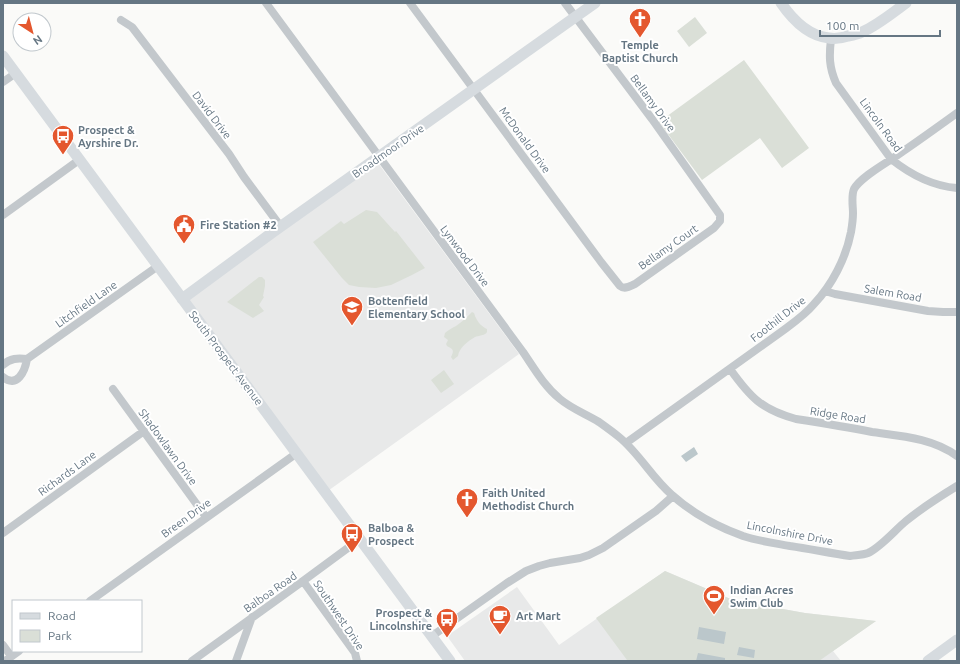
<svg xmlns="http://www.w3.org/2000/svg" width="960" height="664" viewBox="0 0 960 664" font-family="Ubuntu,sans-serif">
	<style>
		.built { fill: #e8e9e9 }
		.green { fill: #dadfd7 }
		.water { fill: #bbc7cb }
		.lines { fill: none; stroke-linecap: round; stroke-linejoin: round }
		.street { stroke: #c3c8cc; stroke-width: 8 }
		.secondary { stroke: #d6dbdf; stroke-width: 11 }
		.labels { text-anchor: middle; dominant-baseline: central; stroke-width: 4; stroke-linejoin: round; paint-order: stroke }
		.poi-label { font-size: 11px; font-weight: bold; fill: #657683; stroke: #fff; text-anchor: start }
		.street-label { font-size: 11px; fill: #657683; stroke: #fff }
	</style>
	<rect width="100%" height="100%" fill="#fafaf8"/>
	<path class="built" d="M378,163L519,354L325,493L186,300Z
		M665,571L733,600L805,613L876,621L833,651L841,661H465L447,636L517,587L559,645Z"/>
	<path class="green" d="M695,17L707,33L689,47L677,31Z
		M744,60L809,148L782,168L760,138L702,180L659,122Z
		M366,210L377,212L395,232L396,231L425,268L412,275L391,285L376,288L359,287L349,285L342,278L313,242L341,221L344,224Z
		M259,277H262L265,280V286L263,296L264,297L259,305L264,311L253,318L227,302Z
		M472,312L474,313C475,315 475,317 476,318C478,323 483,327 487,329C487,330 487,331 487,332C486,335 478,336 475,337C468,341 459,348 458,356L453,360L451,357C455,349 452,349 447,346L446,344L448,340L444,337L445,333C448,330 452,328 456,326C462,322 467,317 472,312Z
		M444,370L454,384L441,393L431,380Z
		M665,571L733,600L805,613L876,621L819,661H635L627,660L596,618Z"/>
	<path class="water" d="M694,447L698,454L686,462L681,456Z
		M699,627L726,632L724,644L697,639Z
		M739,647L755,650L754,658L737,655Z
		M698,653L725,658V661H696Z"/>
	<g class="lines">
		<path class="street" d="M266,3L523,352C534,368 544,386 560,399C572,409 586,414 599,422C606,427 613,432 619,437C639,453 652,478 672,495C692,513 718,527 743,536C758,541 775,543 790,546C810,549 830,553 850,556C857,555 863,555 868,553C881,547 895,530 906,521C922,508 939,497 957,486
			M410,3L601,262L620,286C625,290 630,286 635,284L714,228L720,221V215L652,119L565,3
			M121,20L132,27L229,154L244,177L281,227
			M831,39C829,56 829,67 836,83L891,159C911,175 932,186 957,188
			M3,82L16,73
			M3,215L79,160
			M825,291L835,294L928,311L943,312H957
			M27,359L158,266
			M3,365C10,358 18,358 27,359C25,371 17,389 3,377
			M730,369C750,397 762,410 796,419C822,423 847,427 872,432C901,436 933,438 957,456
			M113,389L206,517
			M626,443L781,332C793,323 805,315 814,304C832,285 846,258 851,232C852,226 853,219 853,213C853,206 851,196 854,189C861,176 890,161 902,152C921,139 939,126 957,113
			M3,533L144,431
			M303,581L355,653L357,661
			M90,601L297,453
			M432,636L507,583L526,571L539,566L550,563L580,558L589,555L603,548L656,511L673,496
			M3,645L11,656
			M5,661L19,651
			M192,661L303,581L360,539
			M236,661L252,617"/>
		<path class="secondary" d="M781,3C792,19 808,36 829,38C835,39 842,38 848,36C853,35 858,34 862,32C878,25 892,13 906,3
			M3,56L158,266L450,661
			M182,299L273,232L595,3
			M928,661L957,640"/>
	</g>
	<defs>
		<g id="church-pin" transform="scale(1.15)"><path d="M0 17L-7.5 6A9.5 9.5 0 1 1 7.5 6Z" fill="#e4572e" stroke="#fff"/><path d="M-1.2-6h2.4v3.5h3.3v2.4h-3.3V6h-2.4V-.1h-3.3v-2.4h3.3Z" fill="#fff"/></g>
		<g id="bus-pin" transform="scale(1.15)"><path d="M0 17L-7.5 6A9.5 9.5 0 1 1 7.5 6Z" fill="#e4572e" stroke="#fff"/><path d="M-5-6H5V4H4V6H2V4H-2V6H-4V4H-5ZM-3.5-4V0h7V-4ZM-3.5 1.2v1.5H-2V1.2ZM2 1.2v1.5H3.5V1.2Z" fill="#fff"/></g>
		<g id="civic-pin" transform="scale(1.15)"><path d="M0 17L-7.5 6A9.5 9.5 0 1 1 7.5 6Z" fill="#e4572e" stroke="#fff"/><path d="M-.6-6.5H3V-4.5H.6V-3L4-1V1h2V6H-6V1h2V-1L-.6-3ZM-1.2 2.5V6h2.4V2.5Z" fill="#fff"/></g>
		<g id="school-pin" transform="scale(1.15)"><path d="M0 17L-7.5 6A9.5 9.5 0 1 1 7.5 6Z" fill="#e4572e" stroke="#fff"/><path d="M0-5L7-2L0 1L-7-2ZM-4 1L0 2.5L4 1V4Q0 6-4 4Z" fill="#fff"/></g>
		<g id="stadium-pin" transform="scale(1.15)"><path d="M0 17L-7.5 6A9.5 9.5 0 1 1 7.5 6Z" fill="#e4572e" stroke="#fff"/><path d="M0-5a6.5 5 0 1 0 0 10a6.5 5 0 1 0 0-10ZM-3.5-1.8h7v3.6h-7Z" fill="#fff"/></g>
		<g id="cafe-pin" transform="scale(1.15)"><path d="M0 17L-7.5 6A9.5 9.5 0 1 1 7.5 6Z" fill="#e4572e" stroke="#fff"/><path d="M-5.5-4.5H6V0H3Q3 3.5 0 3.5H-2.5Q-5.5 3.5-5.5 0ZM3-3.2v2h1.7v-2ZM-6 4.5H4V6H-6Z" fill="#fff"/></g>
	</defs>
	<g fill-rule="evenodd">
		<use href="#church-pin" x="640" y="19"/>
		<use href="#bus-pin" x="63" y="136"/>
		<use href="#civic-pin" x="184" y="225"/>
		<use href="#school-pin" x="352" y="307"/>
		<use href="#church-pin" x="467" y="499"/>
		<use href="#bus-pin" x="352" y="534"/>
		<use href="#stadium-pin" x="714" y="596"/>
		<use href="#cafe-pin" x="500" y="616"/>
		<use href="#bus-pin" x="447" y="619"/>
	</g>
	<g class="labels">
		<g class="poi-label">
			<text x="640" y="45" text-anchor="middle">Temple<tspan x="640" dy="13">Baptist Church</tspan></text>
			<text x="78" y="130">Prospect &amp;<tspan x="78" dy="13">Ayrshire Dr.</tspan></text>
			<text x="200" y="225">Fire Station #2</text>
			<text x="368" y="301">Bottenfield<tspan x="368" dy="13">Elementary School</tspan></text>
			<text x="482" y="493">Faith United<tspan x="482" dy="13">Methodist Church</tspan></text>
			<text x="368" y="528">Balboa &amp;<tspan x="368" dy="13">Prospect</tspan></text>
			<text x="730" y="590">Indian Acres<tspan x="730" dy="13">Swim Club</tspan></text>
			<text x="432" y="613" text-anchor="end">Prospect &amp;<tspan x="432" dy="13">Lincolnshire</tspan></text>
			<text x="516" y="616">Art Mart</text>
		</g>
		<g class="street-label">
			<text transform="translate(653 103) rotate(54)">Bellamy Drive</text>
			<text transform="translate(212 115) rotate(53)">David Drive</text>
			<text transform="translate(881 125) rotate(54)">Lincoln Road</text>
			<text transform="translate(525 140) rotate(54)">McDonald Drive</text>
			<text transform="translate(388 151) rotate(-35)">Broadmoor Drive</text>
			<text transform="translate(668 247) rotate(-35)">Bellamy Court</text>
			<text transform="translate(465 256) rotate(53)">Lynwood Drive</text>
			<text transform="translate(893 293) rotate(10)">Salem Road</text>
			<text transform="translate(86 304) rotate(-35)">Litchfield Lane</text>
			<text transform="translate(778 319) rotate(-38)">Foothill Drive</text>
			<text transform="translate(226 358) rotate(53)">South Prospect Avenue</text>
			<text transform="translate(838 415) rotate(9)">Ridge Road</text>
			<text transform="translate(168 447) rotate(54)">Shadowlawn Drive</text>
			<text transform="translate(67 473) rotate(-36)">Richards Lane</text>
			<text transform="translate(186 518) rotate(-36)">Breen Drive</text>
			<text transform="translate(790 533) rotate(11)">Lincolnshire Drive</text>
			<text transform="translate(270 592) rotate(-35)">Balboa Road</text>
			<text transform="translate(339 615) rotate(56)">Southwest Drive</text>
		</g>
	</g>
	<rect width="960" height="664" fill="none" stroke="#657683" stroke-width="8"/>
	<rect x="12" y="600" width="130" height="52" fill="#ffffff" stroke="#c1c8cd"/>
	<rect x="20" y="613" width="20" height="6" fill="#d6dbdf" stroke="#c1c8cd"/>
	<text x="48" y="620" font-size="12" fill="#657683">Road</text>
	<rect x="20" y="630" width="20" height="12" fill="#dadfd7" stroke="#c1c8cd"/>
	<text x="48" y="640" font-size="12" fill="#657683">Park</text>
	<g transform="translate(32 32) rotate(144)"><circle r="19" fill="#ffffff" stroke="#c1c8cd"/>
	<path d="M0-3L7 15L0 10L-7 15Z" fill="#e4572e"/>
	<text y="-6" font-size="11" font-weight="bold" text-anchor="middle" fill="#657683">N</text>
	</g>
	<path d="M820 30v6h120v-6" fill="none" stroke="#657683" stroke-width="2"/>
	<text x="826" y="30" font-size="12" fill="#657683" stroke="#ffffff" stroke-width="3" paint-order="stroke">100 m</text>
</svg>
